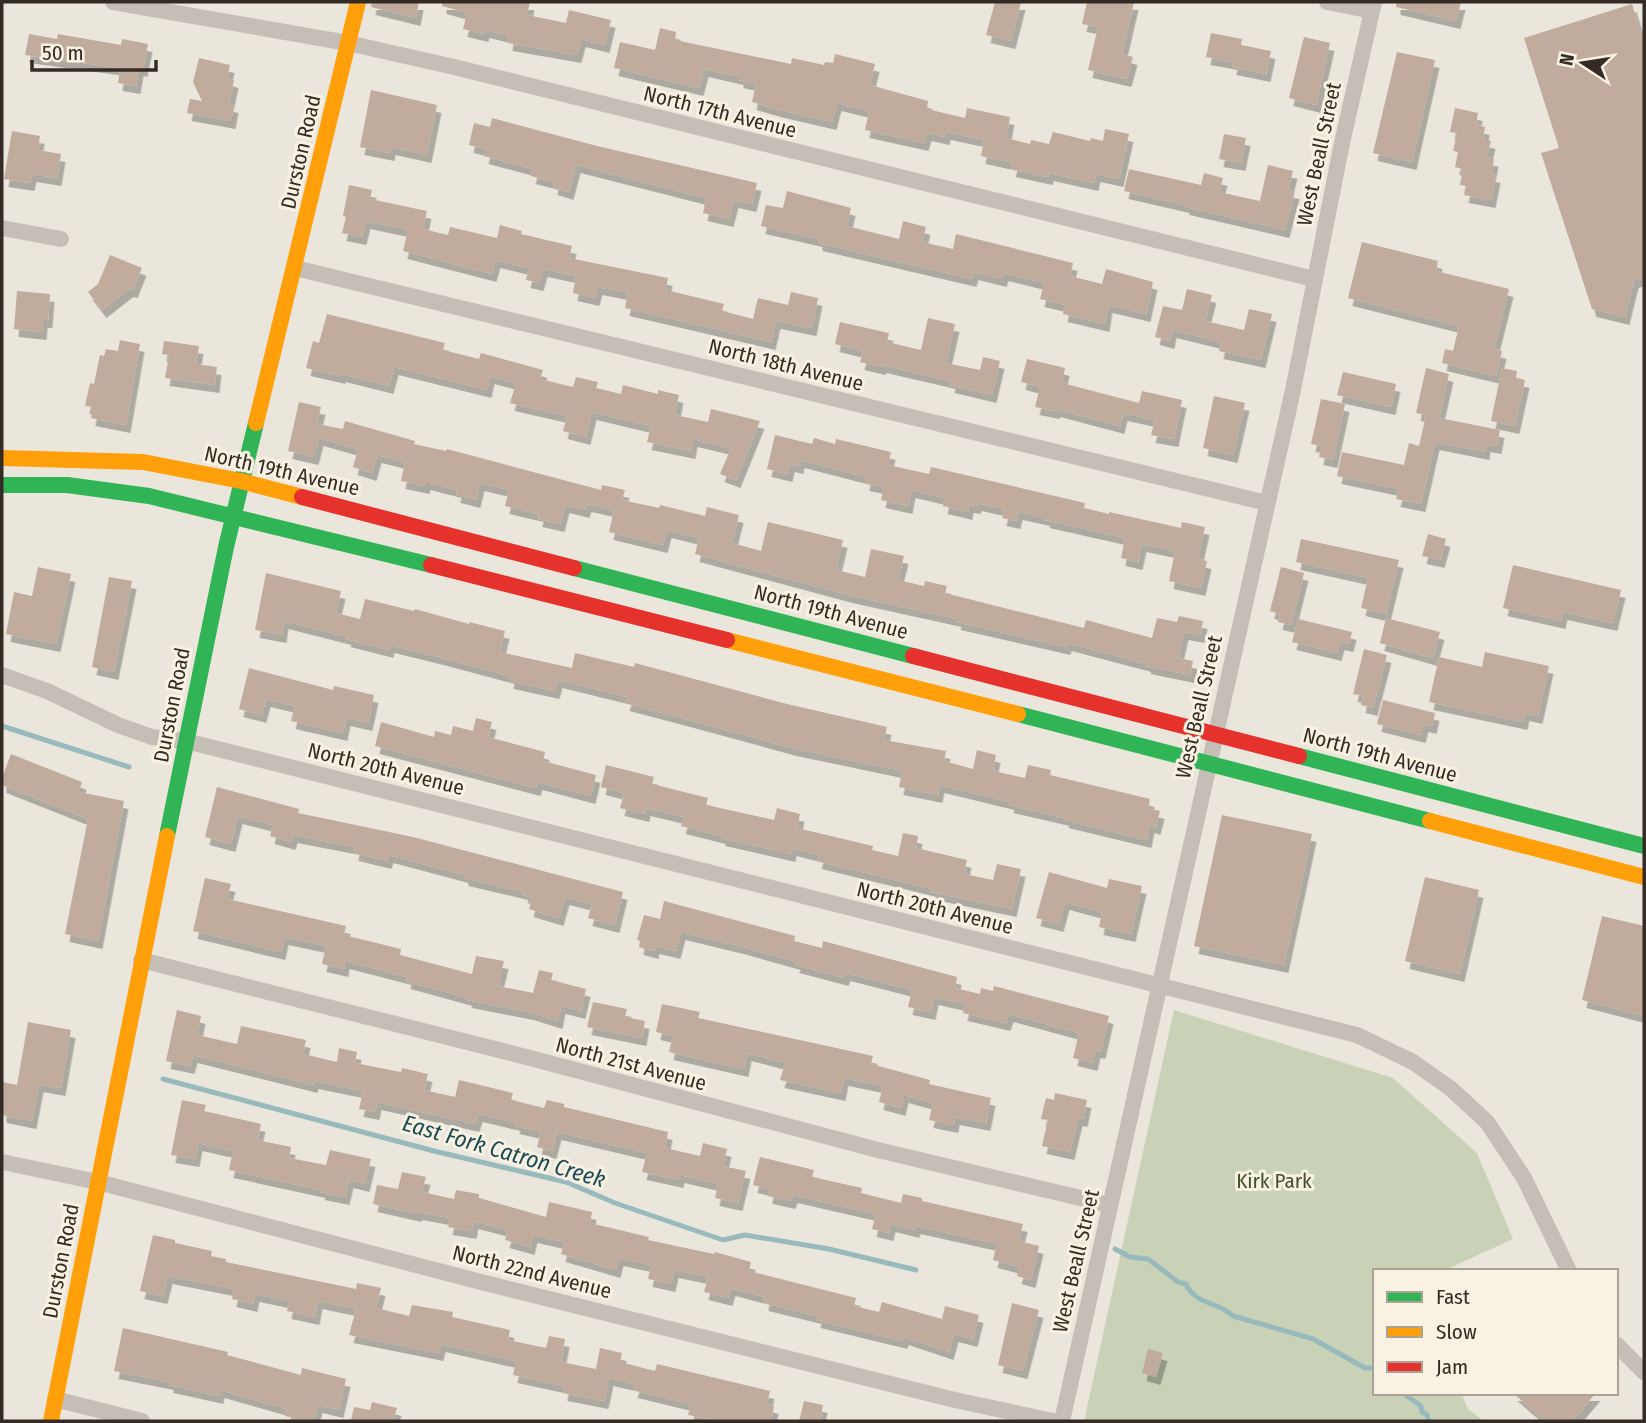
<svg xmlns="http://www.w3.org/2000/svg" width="1646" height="1423" viewBox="0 0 1646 1423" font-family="'Fira Sans Condensed',sans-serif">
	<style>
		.green { fill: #c9d2b6 }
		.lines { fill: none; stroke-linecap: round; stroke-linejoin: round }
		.stream { stroke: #98babc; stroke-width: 5 }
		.building { fill: #c0ab9d; filter: url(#shadow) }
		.street { stroke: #c4beb6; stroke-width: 16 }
		.fast { stroke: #30b455; stroke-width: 16 }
		.slow { stroke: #ff9f0a; stroke-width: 16 }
		.jam { stroke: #e5322d; stroke-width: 16 }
		.labels { text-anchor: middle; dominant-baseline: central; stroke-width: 6; stroke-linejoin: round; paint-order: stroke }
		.street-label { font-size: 21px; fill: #342b25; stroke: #f9f1e2 }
		.park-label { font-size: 21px; fill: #3f5328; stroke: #f9f1e2 }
		.water-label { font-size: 23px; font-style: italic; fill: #194c56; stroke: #f9f1e2 }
	</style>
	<defs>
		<filter id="shadow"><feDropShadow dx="4.5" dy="8" stdDeviation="0" flood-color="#0004"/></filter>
	</defs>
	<rect width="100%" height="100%" fill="#ebe6dc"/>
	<path class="green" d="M1174,1010L1393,1078L1477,1153L1513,1239L1443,1271H1375V1393H1461L1468,1409L1484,1421H1084Z"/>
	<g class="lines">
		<path class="stream" d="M2,726L129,767
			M163,1079L434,1151L566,1182L615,1203L723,1240L745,1235L829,1249L916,1270
			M1115,1249L1130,1257L1148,1259L1178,1282L1186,1284C1195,1305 1220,1302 1233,1316L1313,1339L1365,1368H1375
			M1403,1393L1421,1406L1422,1412L1427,1415L1429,1421"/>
	</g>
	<path class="building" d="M372,2H419L416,18L371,7Z
		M442,2H530L527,15L566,23L569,10L611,20L605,45L581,39L577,55L508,43L509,36L485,30L484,34L463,29L467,13L442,6Z
		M995,2H1021L1011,41L986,35Z
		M1087,2H1134L1122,54L1133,57L1127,79L1088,70L1098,27L1082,24Z
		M1396,2H1461L1456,21L1396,7Z
		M1632,4L1644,43V277L1634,280L1625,317L1592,309L1541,153L1559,148L1524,38Z
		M660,28L676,32L675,40L791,64L792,58L824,65L825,62L833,63L835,54L875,64L870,85L928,101L927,109L965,118L967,108L1010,117L1006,138L1030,144L1031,140L1049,144L1053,132L1090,141L1091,138L1103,141L1105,129L1129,134L1119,179L1096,174L1094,183L1049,173L1048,177L1011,169L1013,163L981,156L984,140L946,132L945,137L927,133L924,143L865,130L869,111L837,103L832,122L780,110L752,102L756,84L739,80V77L704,69L699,88L614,68L620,42L655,50Z
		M1211,33L1242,39L1241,45L1271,51L1266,74L1232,67L1233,62L1206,57Z
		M29,34L57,39L58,34L121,45L122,39L148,44L143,69L139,68L136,86L118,83L120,68L25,55Z
		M1304,37L1330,43L1316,105L1289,98Z
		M1397,52L1435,60L1412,162L1373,153Z
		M199,58L230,65L227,78L234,80L229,104L234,105L231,121L187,113L190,99L202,101L193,82Z
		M371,90L437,105L427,155L391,147L390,153L360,147Z
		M1455,108L1478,113L1476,125L1485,127L1483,139L1491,141L1487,157L1494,159L1491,174L1496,175L1491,200L1464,195L1466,186L1460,185L1463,169L1455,167L1458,152L1453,151L1457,133L1450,132Z
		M492,118L597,146L757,183L752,204L734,200L729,219L703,213L706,198L576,165L569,192L553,187L554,182L531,176L533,169L484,156L486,149L469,145L474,123L490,127Z
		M12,131L40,136L38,150L61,154L57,178L32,174L30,183L4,179Z
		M1224,134L1246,138L1241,163L1219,159Z
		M1268,165L1293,171L1288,190L1295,191L1285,230L1185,207V205L1124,191L1129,169L1201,185L1204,173L1223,178L1219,192L1260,201Z
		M349,185L372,190L370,199L427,211L423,229L448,235L450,227L497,238L500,225L522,231L521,234L572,246L569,258L668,278L666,290L724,304L722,311L753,319L758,298L788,305L791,292L818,298L812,328L776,321L771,342L625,308L628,293L598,287L595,298L573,293L576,276L543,269L539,283L526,280L529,268L496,260L492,274L403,251L408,230L366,221L362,237L342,233L346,217L343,216Z
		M787,191L851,208L847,226L899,239L903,221L926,227L922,242L953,249L956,234L1073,263L1070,276L1102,284L1106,269L1153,282L1146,314L1108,305L1105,324L1063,314L1065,305L1040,299L1044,283L1004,273L1002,279L974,272L972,279L818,243V239L761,226L766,205L783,208Z
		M1362,242L1438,261L1436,271L1509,289L1494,349L1502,351L1496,376L1442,363L1445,349L1453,351L1459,326L1348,298Z
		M110,255L142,268L133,290L129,289L102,310L88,292L98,284Z
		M1187,289L1212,295L1205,321L1244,330L1249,309L1272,314L1261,360L1219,351L1221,342L1172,330L1170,341L1155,337L1163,306L1182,310Z
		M17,291L50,294L48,320H43L42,332L14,329Z
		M327,314L445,343L443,350L479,359L481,353L543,370L540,379L573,387L576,377L598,382L596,388L621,394L623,385L658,394V390L679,395L675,415L708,422L711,409L760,421L736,480L720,474L731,448L693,439L691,451L647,442L651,426L592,412L586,437L563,431L567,416L510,403L516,383L490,376L487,390L394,367L389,386L341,374V376L306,368L313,341L319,343Z
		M928,318L955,324L946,363L980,370L983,357L1000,361L992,395L950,385L951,381L882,365L881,367L860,362L863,351L835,344L840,322L889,333L887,342L921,350Z
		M120,340L140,344L126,425L91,418L93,407L85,406L90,383L94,384L100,355L104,356L106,349L118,351Z
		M164,341L199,346L196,364L217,367L215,385L165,378L169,355L162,354Z
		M1027,359L1065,368L1062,383L1139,403L1142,391L1182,400L1174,439L1151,435L1155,420L1123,413L1120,426L1056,409L1055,411L1035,407L1040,387L1021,382Z
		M1426,368L1449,374L1439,418L1500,430L1497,446L1486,444L1485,452L1435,442L1421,504L1396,499L1399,489L1337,476L1342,452L1404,465L1409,443L1419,446L1426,415L1416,413Z
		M1502,368L1517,371L1516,378L1525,380L1515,426L1491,421Z
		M1343,372L1396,384L1391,407L1337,395Z
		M1214,396L1245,403L1233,455L1203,448Z
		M1321,399L1345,404L1333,460L1319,457L1321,446L1311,444Z
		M299,402L321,407L317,424L343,429L345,421L415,441L414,444L446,451L447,449L601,490L602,485L625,490L622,500L659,508L660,505L705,516L707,507L739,515L732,543L761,551L768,522L843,540L836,570L865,577L871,549L904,556L898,580L924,586L925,581L947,586L945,593L1084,628L1086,620L1152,638L1157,618L1177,622L1179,616L1203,621L1200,635L1184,632L1178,658L1193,661L1190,675L1146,666L1147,664L1067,643L1066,647L956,622L957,619L848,595L695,554L699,538L667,530L663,545L609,532L614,510L587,504L585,510L565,505L560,524L538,519L539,514L505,506L509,490L480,483L476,500L456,495L457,490L426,482L425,486L401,481L405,462L377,455L372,473L353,467L358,449L319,438L314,457L288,451Z
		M775,435L812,444L814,438L835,444L836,439L891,452L888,465L929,474L931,467L1085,503L1084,508L1109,514V512L1181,528L1182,522L1205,527L1198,559L1207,561L1201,588L1169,581L1175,551L1142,544L1138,562L1121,558L1125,538L1045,520L1046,518L1018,512L1016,521L1002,518L1004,509L977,503L976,506L969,505L968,512L943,506L945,498L911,490L908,506L881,500L884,487L865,483L866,477L800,460L799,466L790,464L788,474L767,469Z
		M1428,534L1446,539L1440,560L1422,556Z
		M1301,539L1399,560L1386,614L1361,608L1368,578L1296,562Z
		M1513,565L1621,590L1613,623L1563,612L1561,621L1503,608Z
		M38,567L71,574L56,644L6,634L14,592L32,596Z
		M1281,567L1304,573L1291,625L1278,622L1280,614L1270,611Z
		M266,573L341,591L336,613L360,619L365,599L414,611L415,609L469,624V622L505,631L500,652L572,668L575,653L634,667L635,663L783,703L887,727L884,740L946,751L944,761L973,769L977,750L996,755L993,770L998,772L1025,778L1028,765L1051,770L1050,775L1150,799L1148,808L1160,811L1156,827L1150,825L1147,840L1064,820L1065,818L1009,805L1010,802L940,785L938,795L899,787L902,771L792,748L682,718L625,703L627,697L558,680L555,691L509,681L510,676L439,657L390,645L389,650L346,639L347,637L284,621L282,635L255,630Z
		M109,577L132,581L114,672L92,667Z
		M1386,618L1440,632L1433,658L1380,643Z
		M1298,619L1352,632L1349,644L1340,642L1337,653L1292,642Z
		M1364,649L1387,655L1373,708L1361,705L1363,696L1353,694Z
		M1485,652L1549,666L1538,716L1525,713L1523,722L1429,702L1439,657L1482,667Z
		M249,668L333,690L334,686L374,695L368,723L346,718L343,733L291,721L295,706L266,699L262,715L239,709Z
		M1383,700L1435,713L1432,726L1424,724L1421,735L1377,724Z
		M476,718L492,722L488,737L545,752L543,761L596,775L591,796L538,782L536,788L375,746L381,722L434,737L435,731L451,735L453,726L473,731Z
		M11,754L82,782L79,792L124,801L98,941L65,934L88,819L2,785V778Z
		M606,765L654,777L652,784L708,798L706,805L774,820L777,808L800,814L797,828L873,846L872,850L898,856L903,833L918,836L916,848L967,860L964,874L993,880L997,864L1021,869L1012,909L931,892L932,889L817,861L819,855L792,848L791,854L721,838V836L681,826L684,817L646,808L645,814L620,808L624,793L601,787Z
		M217,787L299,809L298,813L413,837L623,892L615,925L588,918L592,904L565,897L559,918L529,909L532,898L523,895L524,892L464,878V875L389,855L387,861L354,853L355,847L293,835L291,842L270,836L273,825L238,816L231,844L205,837Z
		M1222,815L1312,834L1284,965L1194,946Z
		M1049,872L1107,888L1109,879L1142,886L1131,934L1099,927L1102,912L1065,902L1059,924L1036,918Z
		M1425,877L1479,890L1460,974L1405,961Z
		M205,878L231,884L227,899L346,926L344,935L401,949L400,955L472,974L476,956L504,961L498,986L533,993L539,970L553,973L551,980L586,989L581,1011L561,1006L558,1021L529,1012L467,1000L468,998L406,981L407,977L345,961L344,969L322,964L326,946L284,937L281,952L193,931Z
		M664,901L795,936L794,941L822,948L823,941L957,977L955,988L980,994L981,988L993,991L994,986L1109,1016L1101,1051L1096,1050L1093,1063L1073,1058L1079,1033L1009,1014L1006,1023L963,1013L965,1004L934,997L931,1012L908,1007L912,990L846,973L844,978L795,965L796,962L743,947L681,932L676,951L655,946L654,951L639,947L640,941L637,940L644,915L660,919Z
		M1602,916L1644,926V1016L1582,1000Z
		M593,1002L627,1009L625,1017L645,1021L642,1038L587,1027Z
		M662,1004L700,1012L698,1018L873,1056L871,1064L930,1080L929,1084L991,1098L986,1123L955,1117L954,1125L929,1120L933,1103L904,1095L901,1108L879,1102L883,1086L844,1078L841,1093L780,1080L785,1063L747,1053L744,1069L669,1052L673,1036L656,1032Z
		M177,1010L201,1016L197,1035L237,1044L241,1026L306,1040L303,1054L337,1062L339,1048L357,1052L355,1063L401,1072L402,1068L428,1074L424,1090L455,1097L459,1080L513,1093L511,1100L544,1108L547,1100L564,1104V1107L668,1132L665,1148L700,1156L703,1143L727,1149L723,1166L746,1171L738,1203L715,1198L718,1184L680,1175L679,1180L642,1172L647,1153L557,1132L552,1151L537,1147L541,1132L515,1126L516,1123L478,1114L475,1124L377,1102L375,1112L359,1109L363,1091L314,1081L313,1085L193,1055L190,1066L166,1061Z
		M28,1022L71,1030L61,1088L39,1084L32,1121L2,1115V1082L17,1085Z
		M1055,1093L1087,1100L1083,1119L1078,1118L1070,1152L1042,1146L1048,1120L1041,1119L1046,1098L1054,1100Z
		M182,1100L206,1105L204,1111L261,1124L257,1140L291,1147L289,1158L326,1165L330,1150L371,1159L365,1184L349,1180L345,1197L320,1192L321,1190L229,1170L233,1151L198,1143L195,1159L171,1155Z
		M760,1157L814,1170L812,1177L862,1188L861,1193L901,1203L903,1194L922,1198V1201L1023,1224L1019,1241L1039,1246L1031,1280L1017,1276L1020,1267L993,1260L997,1244L916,1226L915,1230L891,1224L889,1233L872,1229L876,1214L793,1195L791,1201L768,1196L769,1189L753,1185Z
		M402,1172L426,1177L422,1192L454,1199L456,1190L479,1194V1198L546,1217L549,1202L592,1212L590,1223L649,1237L648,1240L714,1254L715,1252L751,1262L749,1271L856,1298L854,1306L879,1312L882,1302L942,1319L945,1306L979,1315L973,1339L954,1334L949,1352L904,1337L903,1341L816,1320L817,1316L764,1303L765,1297L731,1288L728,1298L704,1292L708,1277L674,1270L671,1284L648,1279L651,1265L619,1258L616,1270L561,1254L564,1242L533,1235L530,1247L505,1240L508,1230L474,1221L472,1231L448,1227L450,1218L418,1212L417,1214L373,1204L377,1185L398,1189Z
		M153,1235L175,1240V1243L212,1251L211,1256L226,1259V1262L356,1289L357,1283L381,1288L376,1308L409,1316L412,1305L453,1312L452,1317L510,1330L508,1340L546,1348L549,1336L565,1339L561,1362L596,1369L600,1348L622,1353L620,1362L655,1371L657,1364L770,1391L767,1404L774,1406L771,1421H716L688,1415L691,1404L633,1390L635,1384L609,1378L604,1401L563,1393L564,1386L513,1375L516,1361L441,1344L439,1353L349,1335L356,1309L318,1301L315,1317L287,1311L289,1301L255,1294L253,1304L232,1299L234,1289L168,1276L163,1296L140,1291Z
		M1012,1303L1039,1310L1023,1371L998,1365Z
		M123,1328L228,1352L227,1355L301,1375L302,1368L346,1379L339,1410L318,1405L314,1421H306L285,1416L287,1409L220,1390L219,1396L169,1385V1382L114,1371Z
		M1148,1349L1163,1353L1156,1377L1142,1373Z
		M1513,1393H1596L1572,1421H1545Z
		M804,1401L823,1405L820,1421H799Z
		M372,1402L397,1408L393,1421H351L354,1407L370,1410Z"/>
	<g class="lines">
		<path class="street" d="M113,2L348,43L454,67L1314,279
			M1327,2L1372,11
			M2,228L61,239
			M295,268L1267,503
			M2,675L47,691L118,725L152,737L186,741L210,747L1357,1035L1413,1062L1450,1088L1487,1122L1524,1178L1569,1271
			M141,960L511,1053L878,1150L1110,1205
			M2,1162L98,1182L481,1282L955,1400L1053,1421
			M1616,1344L1644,1372
			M55,1399L142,1421
			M1062,1421L1293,390L1342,143L1374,2"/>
		<path class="fast" d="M2,485H67L149,496L431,565
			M574,568L913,656
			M1018,714L1430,821
			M1299,756L1644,846
			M167,836L226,547L256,423"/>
		<path class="slow" d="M256,423L358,2
			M2,458L143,462L241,481L302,497
			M727,640L1018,714
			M1430,821L1644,877
			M51,1421L167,836"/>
		<path class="jam" d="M302,497L574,568
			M431,565L727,640
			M913,656L1299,756"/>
	</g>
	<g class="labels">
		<g class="street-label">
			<text transform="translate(720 112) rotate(14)">North 17th Avenue</text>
			<text transform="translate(301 152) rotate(-77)">Durston Road</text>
			<text transform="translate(1319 154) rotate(-78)">West Beall Street</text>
			<text transform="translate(786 365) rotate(14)">North 18th Avenue</text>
			<text transform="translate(282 471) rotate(13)">North 19th Avenue</text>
			<text transform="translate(831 612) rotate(15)">North 19th Avenue</text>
			<text transform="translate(172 705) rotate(-79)">Durston Road</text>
			<text transform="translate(1199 707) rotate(-77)">West Beall Street</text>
			<text transform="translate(1380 755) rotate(15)">North 19th Avenue</text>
			<text transform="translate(386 769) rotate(14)">North 20th Avenue</text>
			<text transform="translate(935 908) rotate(14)">North 20th Avenue</text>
			<text transform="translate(631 1064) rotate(15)">North 21st Avenue</text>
			<text transform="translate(61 1261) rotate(-79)">Durston Road</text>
			<text transform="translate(1076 1261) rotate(-77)">West Beall Street</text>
			<text transform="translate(532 1272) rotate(14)">North 22nd Avenue</text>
		</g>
		<g class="park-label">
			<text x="1274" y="1181">Kirk Park</text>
		</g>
		<g class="water-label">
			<text transform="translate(504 1151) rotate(16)">East Fork Catron Creek</text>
		</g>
	</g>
	<rect width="1646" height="1423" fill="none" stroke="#342b25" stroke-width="7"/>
	<rect x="1373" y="1269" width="245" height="126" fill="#f9f1e2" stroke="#aaa296" stroke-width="2"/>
	<rect x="1387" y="1292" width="35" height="10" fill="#30b455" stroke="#aaa296" stroke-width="2"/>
	<text x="1436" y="1304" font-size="21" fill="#342b25">Fast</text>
	<rect x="1387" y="1327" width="35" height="10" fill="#ff9f0a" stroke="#aaa296" stroke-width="2"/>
	<text x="1436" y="1339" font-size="21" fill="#342b25">Slow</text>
	<rect x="1387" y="1362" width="35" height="10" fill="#e5322d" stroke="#aaa296" stroke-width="2"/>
	<text x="1436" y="1374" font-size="21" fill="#342b25">Jam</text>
	<g transform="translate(1583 63) rotate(282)" stroke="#f9f1e2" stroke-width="5" paint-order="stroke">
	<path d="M0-5L12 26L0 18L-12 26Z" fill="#342b25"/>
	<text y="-10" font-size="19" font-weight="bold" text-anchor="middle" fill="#342b25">N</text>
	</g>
	<path d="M32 60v10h124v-10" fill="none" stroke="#342b25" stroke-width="3.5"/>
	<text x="42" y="60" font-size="21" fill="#342b25" stroke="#f9f1e2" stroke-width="5" paint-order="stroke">50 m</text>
</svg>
